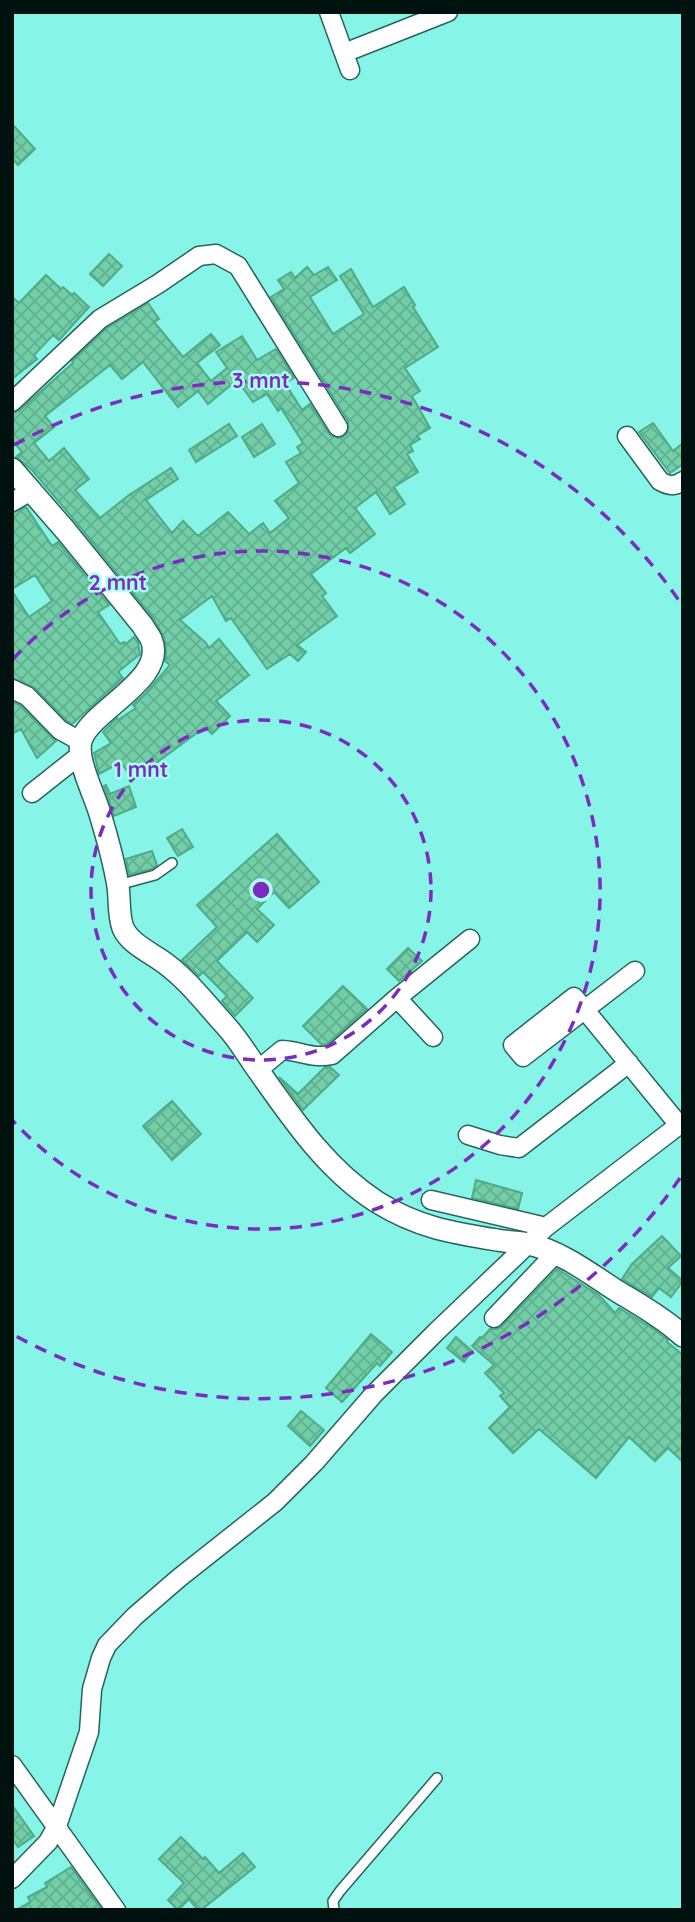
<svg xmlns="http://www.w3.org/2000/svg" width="695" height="1922" viewBox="0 0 695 1922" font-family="Quicksand,sans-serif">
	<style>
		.building { fill: url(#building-cross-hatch); stroke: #4eab86; stroke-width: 2; fill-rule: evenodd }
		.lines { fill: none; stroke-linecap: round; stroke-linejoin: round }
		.service-casing { stroke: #28645d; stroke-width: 12 }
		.minor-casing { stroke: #28645d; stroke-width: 21 }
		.tertiary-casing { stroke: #28645d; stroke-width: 24 }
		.service { stroke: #fff; stroke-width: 9 }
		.minor { stroke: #fff; stroke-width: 18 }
		.tertiary { stroke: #fff; stroke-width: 21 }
		.ring { fill: none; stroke: #7b2cbf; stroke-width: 3.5; stroke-dasharray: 12 9 }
		.centre { fill: #7b2cbf; stroke: #a9fef2; stroke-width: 3.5 }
		.ring-label { font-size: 21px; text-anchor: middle; font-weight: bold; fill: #7b2cbf; stroke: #a9fef2; stroke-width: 5; stroke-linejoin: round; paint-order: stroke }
	</style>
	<defs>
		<pattern id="building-cross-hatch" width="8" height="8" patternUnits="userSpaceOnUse" patternTransform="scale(1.75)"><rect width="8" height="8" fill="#72cea7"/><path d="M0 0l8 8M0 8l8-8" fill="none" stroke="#61b08f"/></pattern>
	</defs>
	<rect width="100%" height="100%" fill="#86f5e7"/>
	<path class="building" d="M12,124L35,149L18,165L12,158Z
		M109,254L122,266L103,286L90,274Z
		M307,267L314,275L328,267L337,280L310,297L333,334L364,314L340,276L351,269L373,307L404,287L415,305L413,307L438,347L405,368L420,391L412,396L430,428L417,436L420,439L410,445L413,451L407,454L418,472L394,487L405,504L390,514L376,492L355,508L375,534L350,553L346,548L311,574L326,593L322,596L337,616L297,645L306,652L298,661L290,654L267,669L231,618L226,621L212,596L180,620L206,643L209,648L219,639L249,675L216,701L230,716L212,734L205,727L133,780L121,762L99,774L94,753L111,743L103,732L117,718L118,720L136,708L133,705L146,693L170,665L165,661L166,651L164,637L153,618L76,522L32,470L16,457L22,452L12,440V413L20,410L73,363L72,361L107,328L148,303L159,319L154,322L183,357L211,334L220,345L197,363L211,381L227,368L216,352L242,336L257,360L276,349L294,378L285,383L302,410L310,404L329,434L338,438L343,437L348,432V421L271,297L284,289L278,280L291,272L295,278ZM143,362L178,407L198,391L208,404L237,380L253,402L267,394L278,411L281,408L303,443L297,447L301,453L286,462L299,483L275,501L289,518L270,533L263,523L249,534L228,512L198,536L183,521L172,533L146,500L178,479L171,468L129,495L100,518L75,490L89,479L64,448L49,461L34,443L54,427L45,416L110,365L122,379Z
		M46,275L61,289L63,287L72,295L74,293L89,307L59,340L53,335L34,355L37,359L12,379V297L19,303Z
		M653,423L673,451L683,443V464L670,473L639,432Z
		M229,424L237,436L196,462L189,450Z
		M262,424L275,444L254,457L242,437Z
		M26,507L52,546L58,542L109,605L98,612L120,644L124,642L126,644L134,637L138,643L140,654L118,672L123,678L72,724L67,721L35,688L12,678V591L29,617L52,601L35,575L12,589V513Z
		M12,702L20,705L56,741L37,758L21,729L12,734Z
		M106,785L110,794L129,786L136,807L114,816L104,786Z
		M182,829L193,847L178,856L167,838Z
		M277,834L319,882L289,908L274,892L257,909L274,925L257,942L247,932L217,961L253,998L235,1016L222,1001L227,996L203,972L199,976L182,960L217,927L197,905Z
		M152,851L157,865L152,869L129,875L126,859Z
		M408,948L422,961L399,981L387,969Z
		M343,986L367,1009L327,1044L322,1045L303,1026Z
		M325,1067H330L339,1075L303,1110L279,1077L298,1094Z
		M172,1101L201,1134L172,1160L143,1126Z
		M476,1180L522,1193L518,1209L472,1198Z
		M662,1236L681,1256L668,1268L683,1281L671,1297L659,1288L652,1297L622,1279L632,1264Z
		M557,1269L599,1295L615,1313L619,1308L652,1328L668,1340L667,1342L683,1355V1462L668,1448L655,1461L629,1437L596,1478L539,1429L513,1453L489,1428L510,1407L500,1396L504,1393L485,1373L494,1365L472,1346L480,1337L482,1338L490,1329H497L502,1326Z
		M371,1334L392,1352L380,1366L377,1363L342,1402L326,1388Z
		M456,1337L472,1351L464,1362L447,1348Z
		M301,1411L324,1430L310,1446L288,1426Z
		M12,1805L34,1836L18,1847L12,1838Z
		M181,1837L203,1859L205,1857L219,1873L243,1853L255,1867L201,1910H198L189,1899L178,1910L168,1900L184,1883L159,1859Z
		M71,1867L102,1910H16L30,1902L28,1897L47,1887L45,1883Z"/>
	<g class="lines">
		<g class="service-casing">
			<path id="service" d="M118,885L155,875L172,863
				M334,1910L333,1901L340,1891L437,1778"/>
		</g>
		<g class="minor-casing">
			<path id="minor" d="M329,12L350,70
				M344,53L448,12
				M12,402L100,319L158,284L199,256L216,254L238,266L338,427
				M627,436L660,481C669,486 674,487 683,481
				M12,502L31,491
				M12,689L27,696L60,730L80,741
				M32,793L80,755
				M635,971L523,1057L513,1045L574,997L585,1010L679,1125
				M397,998L433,1037
				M258,1070L282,1050C301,1051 312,1059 332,1055L397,998L470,939
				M468,1135L500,1145L519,1148L629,1063
				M431,1200L546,1227
				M494,1318L555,1254
				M12,1765L116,1910
				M12,1879L48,1842L57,1826L89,1732L92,1689L101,1658L107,1645L135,1616L179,1578L275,1502L314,1463L374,1394L437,1331L546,1227L683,1122"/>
		</g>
		<g class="tertiary-casing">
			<path id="tertiary" d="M12,469L66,531L143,626C145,630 149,635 151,639C168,678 95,708 82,738C74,757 95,795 100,814C107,837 114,862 118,886C120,899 118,915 123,928C129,942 147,951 159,959C185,976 205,1003 226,1026C239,1040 249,1058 260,1073C294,1121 327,1170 377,1202C417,1227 452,1233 497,1240C508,1242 519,1242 529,1244C562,1252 589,1273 617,1291C640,1305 663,1318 683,1336"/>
		</g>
		<use href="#service" class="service"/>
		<use href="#minor" class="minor"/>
		<use href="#tertiary" class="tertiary"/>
	</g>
	<g class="ring">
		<circle cx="261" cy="890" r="170"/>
		<path d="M13 659A339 339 0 1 1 13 1121"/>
		<path d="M680 1178A509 509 0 0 1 14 1335M14 445A509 509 0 0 1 680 602"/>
	</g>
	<circle cx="261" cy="890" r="10" class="centre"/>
	<g class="ring-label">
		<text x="261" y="388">3 mnt</text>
		<text x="118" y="590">2 mnt</text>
		<text x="141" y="777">1 mnt</text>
	</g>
	<rect width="695" height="1922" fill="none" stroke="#001210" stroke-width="28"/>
</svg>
